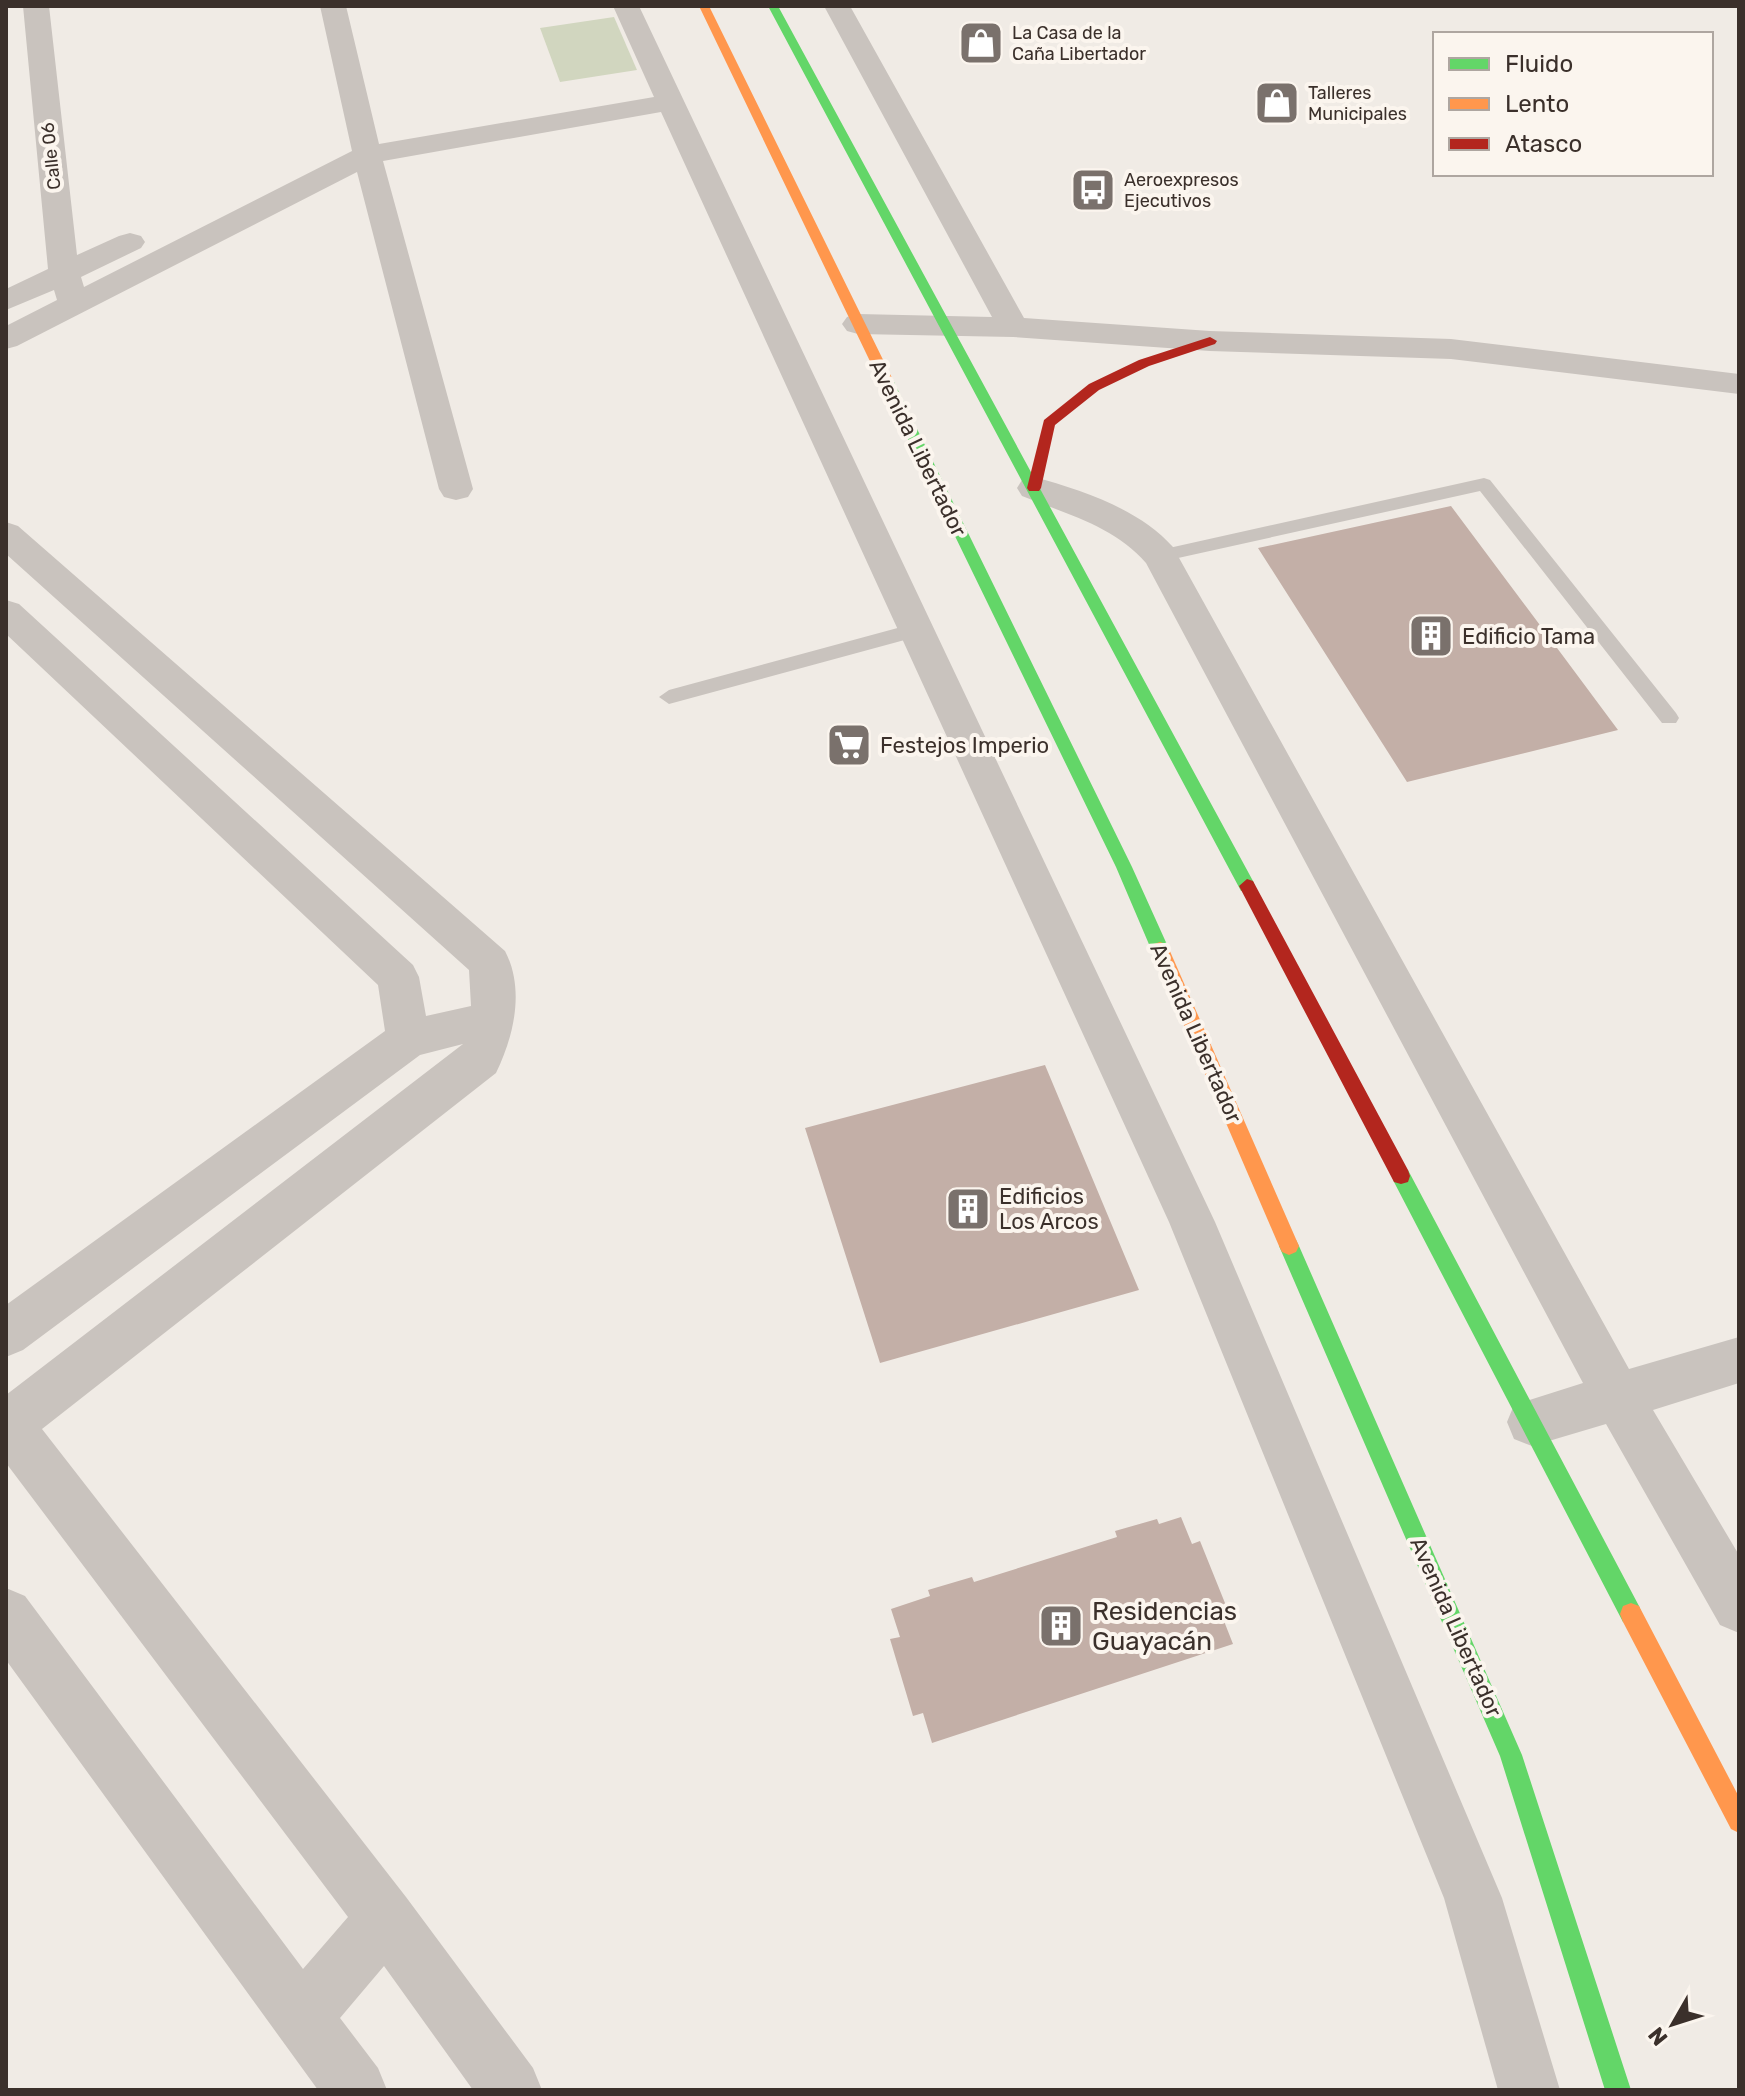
<svg xmlns="http://www.w3.org/2000/svg" width="1745" height="2096" viewBox="0 0 1745 2096" font-family="Rubik,sans-serif">
	<style>
		.green { fill: #d1d6bf }
		.building { fill: #c3afa7 }
		.lines { fill: none; stroke-linecap: round; stroke-linejoin: round }
		.lane { fill: #c9c3be; fill-rule: evenodd }
		.street { fill: #c9c3be; fill-rule: evenodd }
		.fast { fill: #63d668; fill-rule: evenodd }
		.slow { fill: #ff974d; fill-rule: evenodd }
		.jam { fill: #b3261e; fill-rule: evenodd }
		.labels { text-anchor: middle; dominant-baseline: central; stroke-width: 8; stroke-linejoin: round; paint-order: stroke }
		.far-poi-label { font-size: 18px; fill: #3b302b; stroke: #fbf5ee; text-anchor: start }
		.far-street-label { font-size: 18px; fill: #3b302b; stroke: #fbf5ee }
		.street-label { font-size: 22px; fill: #3b302b; stroke: #fbf5ee }
		.poi-label { font-size: 22px; fill: #3b302b; stroke: #fbf5ee; text-anchor: start }
		.near-poi-label { font-size: 26px; fill: #3b302b; stroke: #fbf5ee; text-anchor: start }
	</style>
	<rect width="100%" height="100%" fill="#f0ebe5"/>
	<path class="green" d="M614,17L637,70L560,82L540,28Z"/>
	<path class="building" d="M1451,506L1566,660L1618,730L1407,782L1258,548Z
		M1045,1065L1139,1290L880,1363L805,1128Z
		M1181,1517L1192,1544L1200,1541L1229,1613L1222,1616L1233,1644L932,1743L923,1713L913,1716L890,1639L900,1637L891,1609L930,1596L928,1590L972,1577L974,1582L1117,1537L1115,1531L1157,1519L1159,1524Z"/>
	<g class="lines">
		<path class="lane" d="M1484,478L1490,480L1676,713L1679,718L1676,723H1662L1480,491L1160,562L1151,556L1160,550Z
			M916,623L925,630L923,635L669,704L659,697L669,690Z"/>
		<path class="street" d="M23,6H49L77,255L119,236L130,233L141,236L145,242L141,248L81,277L84,287L352,151L320,6H346L379,144L654,97L613,6H639L1215,1222L1502,1898L1560,2090H1498L1444,1898L1169,1222L661,112L383,161L473,489L468,497L456,500L444,497L439,489L357,172L17,346L6,349V326L57,300L54,290L6,310V289L48,269Z
			M824,6H850L1024,318L1210,331L1451,339L1739,374V394L1451,359L1210,351L1013,337L858,334L847,331L842,324L847,317L858,314L992,317Z
			M1034,477C1082,490 1139,509 1173,547L1629,1369L1739,1337V1383L1653,1410L1739,1555V1633L1720,1625L1606,1424L1532,1446L1514,1439L1507,1422L1514,1405L1583,1383L1146,563C1114,526 1066,514 1022,496L1017,488L1022,480Z
			M6,522L18,526L505,951C525,989 514,1036 496,1073L42,1429L406,1897L533,2068L542,2090H473L384,1966L340,2018L378,2068L387,2090H318L6,1660V1588L25,1596L303,1969L348,1917L6,1463V1395L463,1044L420,1055L23,1350L6,1357V1305L385,1031L378,985L6,634V600L19,604L413,965L419,977L426,1016L471,1006L469,970L6,554Z"/>
		<path class="fast" d="M768,6H778L1253,881L1255,886L1253,891H1241Z
			M886,376L893,380L1132,867L1169,949L1166,954H1154L1151,949L1116,867L879,380Z
			M1401,1168L1408,1170L1639,1606L1642,1614L1639,1622L1631,1625L1623,1622L1394,1182L1392,1176L1394,1170Z
			M1289,1237L1296,1240L1299,1246L1522,1755L1631,2090H1605L1500,1756L1279,1246L1282,1240Z"/>
		<path class="slow" d="M699,6H709L893,380L891,383H881L879,380Z
			M1160,942L1166,944L1169,949L1299,1246L1296,1252L1289,1255L1282,1252L1279,1246L1151,949L1154,944Z
			M1631,1603L1639,1606L1739,1797V1833L1731,1829L1623,1622L1620,1614L1623,1606Z"/>
		<path class="jam" d="M1210,337L1217,341L1215,344L1149,366L1099,390L1055,425L1041,488L1039,491H1029L1027,488L1044,420L1089,384L1139,360Z
			M1247,879L1253,881L1408,1170L1410,1176L1408,1182L1401,1184L1394,1182L1239,886Z"/>
	</g>
	<defs>
		<g id="shop-square" transform="scale(2.3)"><rect x="-9" y="-9" width="18" height="18" rx="4" fill="#7a716c" stroke="#fbf5ee"/><path d="M-5-2.5h2.3a2.7 3.5 0 0 1 5.4 0H5L5.5 6h-11ZM-1.5-2.5h3a1.5 2.3 0 0 0-3 0Z" fill="#fff"/></g>
		<g id="bus-square" transform="scale(2.3)"><rect x="-9" y="-9" width="18" height="18" rx="4" fill="#7a716c" stroke="#fbf5ee"/><path d="M-5-6H5V4H4V6H2V4H-2V6H-4V4H-5ZM-3.5-4V0h7V-4ZM-3.5 1.2v1.5H-2V1.2ZM2 1.2v1.5H3.5V1.2Z" fill="#fff"/></g>
		<g id="building-square" transform="scale(2.3)"><rect x="-9" y="-9" width="18" height="18" rx="4" fill="#7a716c" stroke="#fbf5ee"/><path d="M-4-6H4V6H1V3H-1V6H-4ZM-2.5-4.3h1.7v1.8h-1.7ZM.8-4.3h1.7v1.8H.8ZM-2.5-1h1.7V.8h-1.7ZM.8-1h1.7V.8H.8Z" fill="#fff"/></g>
		<g id="supermarket-square" transform="scale(2.3)"><rect x="-9" y="-9" width="18" height="18" rx="4" fill="#7a716c" stroke="#fbf5ee"/><path d="M-6-5.5h2.5l.6 2H6L4.5 2H-2.5L-4.4-4H-6ZM-1.5 3.2a1.3 1.3 0 1 0 .1 0ZM3 3.2a1.3 1.3 0 1 0 .1 0Z" fill="#fff"/></g>
	</defs>
	<g fill-rule="evenodd">
		<use href="#shop-square" x="981" y="43"/>
		<use href="#shop-square" x="1277" y="103"/>
		<use href="#bus-square" x="1093" y="190"/>
		<use href="#building-square" x="1431" y="636"/>
		<use href="#supermarket-square" x="849" y="745"/>
		<use href="#building-square" x="968" y="1209"/>
		<use href="#building-square" x="1061" y="1626"/>
	</g>
	<g class="labels">
		<g class="far-poi-label">
			<text x="1012" y="33">La Casa de la<tspan x="1012" dy="21">Caña Libertador</tspan></text>
			<text x="1308" y="93">Talleres<tspan x="1308" dy="21">Municipales</tspan></text>
			<text x="1124" y="180">Aeroexpresos<tspan x="1124" dy="21">Ejecutivos</tspan></text>
		</g>
		<g class="far-street-label">
			<text transform="translate(51 156) rotate(-96)">Calle 06</text>
		</g>
		<g class="street-label">
			<text transform="translate(918 448) rotate(64)">Avenida Libertador</text>
			<text transform="translate(1196 1033) rotate(66)">Avenida Libertador</text>
			<text transform="translate(1456 1627) rotate(66)">Avenida Libertador</text>
		</g>
		<g class="poi-label">
			<text x="1462" y="636">Edificio Tama</text>
			<text x="880" y="745">Festejos Imperio</text>
			<text x="999" y="1196">Edificios<tspan x="999" dy="25">Los Arcos</tspan></text>
		</g>
		<g class="near-poi-label">
			<text x="1092" y="1611">Residencias<tspan x="1092" dy="30">Guayacán</tspan></text>
		</g>
	</g>
	<rect width="1745" height="2096" fill="none" stroke="#3b302b" stroke-width="16"/>
	<rect x="1433" y="32" width="280" height="144" fill="#fbf5ee" stroke="#aea6a0" stroke-width="2"/>
	<rect x="1449" y="58" width="40" height="12" fill="#63d668" stroke="#aea6a0" stroke-width="2"/>
	<text x="1505" y="72" font-size="24" fill="#3b302b">Fluido</text>
	<rect x="1449" y="98" width="40" height="12" fill="#ff974d" stroke="#aea6a0" stroke-width="2"/>
	<text x="1505" y="112" font-size="24" fill="#3b302b">Lento</text>
	<rect x="1449" y="138" width="40" height="12" fill="#b3261e" stroke="#aea6a0" stroke-width="2"/>
	<text x="1505" y="152" font-size="24" fill="#3b302b">Atasco</text>
	<g transform="translate(1673 2024) rotate(231)" stroke="#fbf5ee" stroke-width="6" paint-order="stroke">
	<path d="M0-6L14 30L0 20L-14 30Z" fill="#3b302b"/>
	<text y="-12" font-size="22" font-weight="bold" text-anchor="middle" fill="#3b302b">N</text>
	</g>
</svg>
